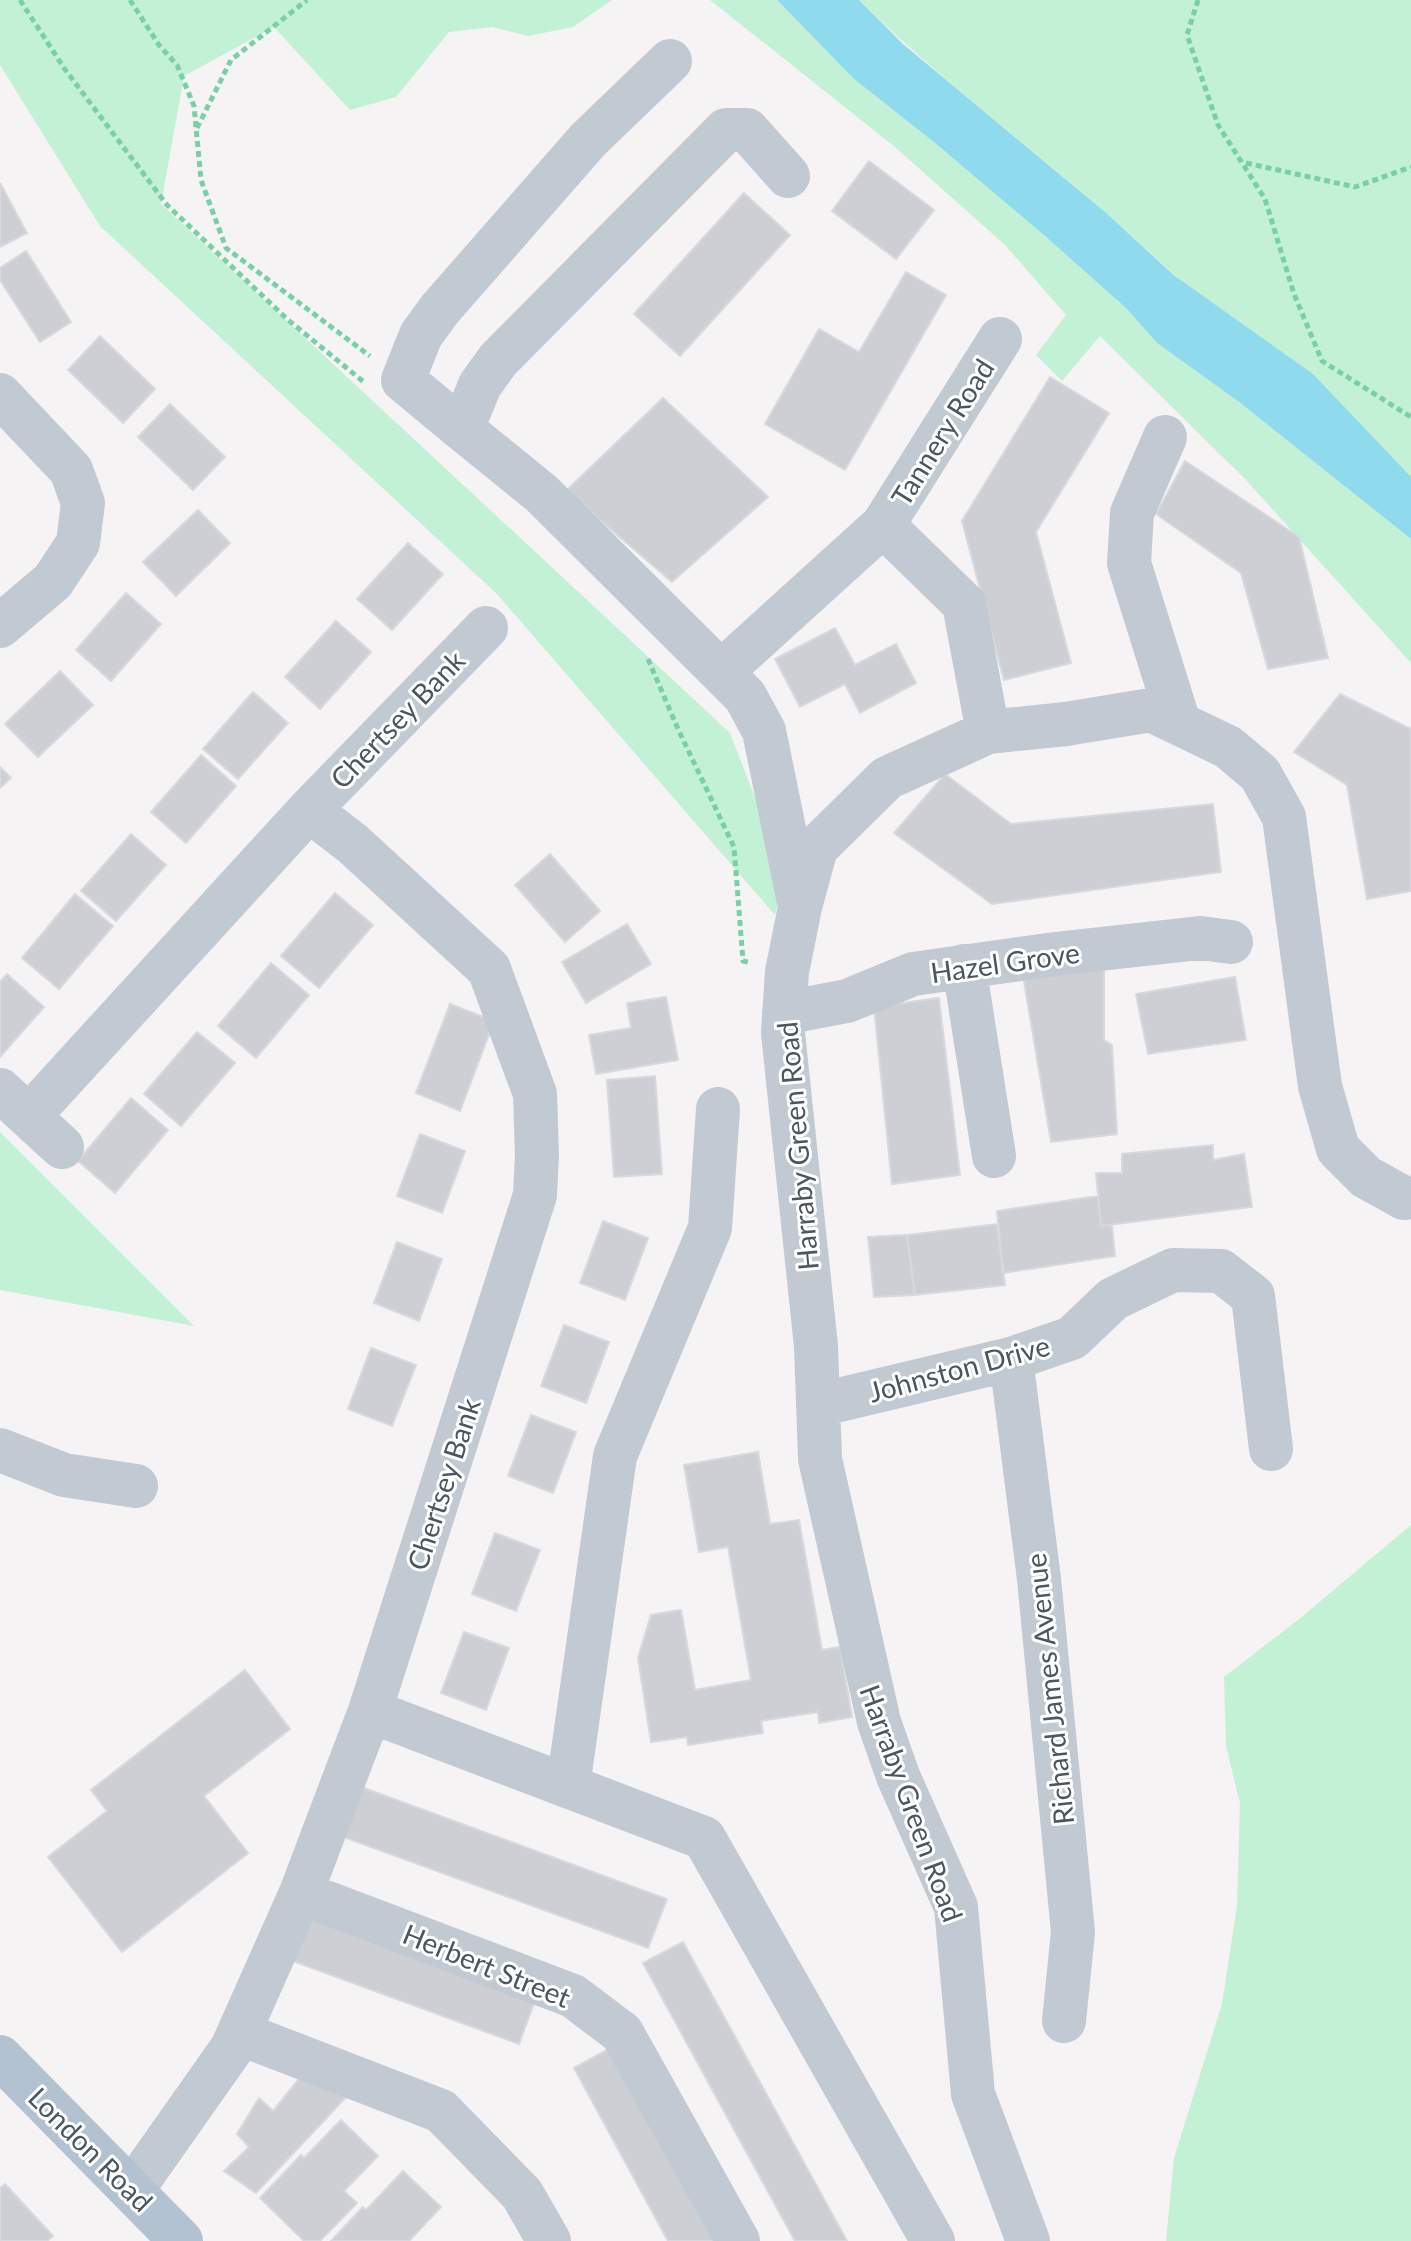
<svg xmlns="http://www.w3.org/2000/svg" width="1411" height="2241" viewBox="0 0 1411 2241" font-family="Lato,sans-serif">
	<style>
		.green { fill: #c3f1d5 }
		.water { fill: #90daee }
		.building { fill: #cdcfd5; stroke: #d7d9de; stroke-width: 2 }
		.lines { fill: none; stroke-linecap: round; stroke-linejoin: round }
		.path { stroke: #7ad0a6; stroke-width: 5; stroke-dasharray: 6 4; stroke-linecap: butt }
		.minor { stroke: #c1cad2; stroke-width: 44 }
		.major { stroke: #b3c2d1; stroke-width: 44 }
		.labels { text-anchor: middle; dominant-baseline: central; stroke-width: 6; stroke-linejoin: round; paint-order: stroke }
		.street-label { font-size: 28px; fill: #4a5661; stroke: #fff }
	</style>
	<rect width="100%" height="100%" fill="#f5f3f3"/>
	<path class="green" d="M0,0H612L573,27L528,36L492,27L449,32L396,97L350,110L274,27L184,76L161,204L730,733L764,821L793,843L775,915L497,594L100,226L0,65Z
		M710,0H777L854,79L935,143L1045,236L1127,309L1157,343L1239,402L1411,539V663L1247,481L1100,336L1062,381L1036,355L1066,315L1005,245L895,147Z
		M859,0H1411V506C1310,408 1210,302 1103,211C1022,140 936,76 859,0Z
		M0,1132L194,1326L0,1290Z
		M1411,1525V2241H1166L1174,2158L1222,2004L1237,1906L1240,1803L1226,1746L1224,1677L1298,1620Z"/>
	<path class="water" d="M777,0H859L903,44L1105,212L1175,276L1313,374L1411,477V539L1239,402L1157,343L1127,309L1045,236L935,143L854,79Z"/>
	<path class="building" d="M869,161L934,210L896,259L832,211Z
		M0,183L27,233L0,247Z
		M744,193L790,235L680,356L634,314Z
		M26,251L71,322L40,342L0,280V268Z
		M906,272L946,295L845,470L765,424L819,329L859,352Z
		M100,336L155,389L123,423L68,370Z
		M1050,377L1109,413L1036,532L1071,663L1004,680L962,521Z
		M663,398L768,497L672,582L566,491Z
		M170,404L225,457L193,490L138,437Z
		M1185,461L1299,537L1328,658L1268,669L1241,573L1156,514Z
		M198,510L230,543L176,596L143,562Z
		M408,543L443,574L392,630L357,599Z
		M126,593L161,624L111,681L76,650Z
		M336,621L371,652L320,709L285,677Z
		M835,628L855,665L896,644L916,683L860,713L845,684L800,707L775,659Z
		M60,671L93,705L38,757L5,724Z
		M253,692L288,723L238,779L203,749Z
		M1340,694L1411,729V891L1367,899L1347,785L1294,752Z
		M201,755L236,786L186,843L151,812Z
		M0,767L11,778L0,788Z
		M945,774L1011,824L1213,804L1221,872L992,904L894,833Z
		M131,834L166,865L116,921L81,891Z
		M550,854L600,911L565,942L515,885Z
		M335,893L373,925L319,988L281,956Z
		M75,894L113,926L59,989L22,958Z
		M627,924L651,964L586,1003L562,962Z
		M271,963L309,995L256,1058L218,1026Z
		M1104,965V1040L1112,1045L1117,1134L1051,1142L1023,975Z
		M7,974L44,1007L0,1057V982Z
		M1235,977L1246,1040L1148,1054L1136,994Z
		M666,997L678,1060L596,1074L589,1035L631,1028L627,1003Z
		M939,998L960,1175L892,1184L874,1007Z
		M450,1004L494,1021L460,1111L416,1093Z
		M197,1032L235,1063L181,1126L144,1094Z
		M655,1076L662,1174L614,1177L607,1080Z
		M131,1098L168,1130L115,1193L78,1161Z
		M420,1134L465,1151L442,1213L397,1196Z
		M1213,1145V1160L1244,1154L1252,1207L1101,1226L1096,1173H1122V1154Z
		M1098,1196L1101,1226L1112,1225L1115,1256L1003,1273L997,1211Z
		M603,1221L648,1238L625,1300L580,1283Z
		M997,1224L1005,1285L915,1295L907,1235Z
		M907,1235L915,1295L874,1297L868,1237Z
		M397,1242L442,1259L419,1321L374,1303Z
		M564,1325L609,1342L586,1403L541,1386Z
		M371,1348L416,1365L392,1426L348,1409Z
		M531,1415L576,1432L553,1493L508,1476Z
		M758,1452L770,1524L799,1520L822,1650L840,1647L852,1717L819,1723L818,1712L761,1721L763,1733L688,1745L687,1737L651,1742L638,1658L651,1615L681,1610L695,1690L751,1680L728,1547L699,1552L684,1465Z
		M495,1533L540,1550L516,1611L472,1594Z
		M464,1632L509,1648L486,1710L441,1693Z
		M245,1670L290,1729L204,1796L248,1853L122,1952L48,1857L107,1811L91,1790Z
		M353,1784L667,1899L648,1948L335,1834Z
		M309,1907L538,1992L519,2044L290,1960Z
		M683,1942L847,2241H795L643,1963Z
		M614,2046L720,2241H668L574,2068Z
		M303,2074L349,2094L256,2193L224,2171L249,2147L237,2134L259,2098L273,2111Z
		M341,2120L378,2156L344,2191L357,2203L320,2241H304L260,2198L301,2155L304,2158Z
		M403,2171L441,2207L409,2241H331L363,2207L366,2210Z
		M5,2184L53,2236L47,2241H0V2188Z"/>
	<g class="lines">
		<path class="path" d="M20,0L64,68L167,205L287,319L365,383
			M130,0L159,45L177,65L194,106L201,180L226,248L370,356
			M1198,0L1187,35L1218,125L1265,199L1294,294L1322,361L1411,417
			M197,128L231,60L307,0
			M1246,163L1355,187L1411,167
			M648,659L678,729L734,847L743,961L751,963"/>
		<path class="minor" d="M788,176L747,130H726L498,360L480,385L462,429L541,493L745,696L764,731L798,897
			M0,395L71,470L83,503L78,543L53,581L0,626
			M462,429L403,380L421,335L440,309L588,140L670,61
			M1165,437L1132,513L1129,563L1179,723
			M883,525L964,604L988,732
			M721,672L883,525L1000,339
			M964,966L994,1156
			M784,1013L847,1001L913,974L1055,954L1200,938L1231,942
			M0,1090L62,1147
			M29,1116L309,810L486,628
			M1011,1359L1039,1579L1073,1932L1064,2021
			M818,1405L1011,1359L1072,1338L1113,1299L1173,1270L1221,1271L1253,1296L1271,1449
			M0,1450L64,1475L136,1486
			M370,1711L704,1838L933,2241
			M568,1786L615,1456L710,1228L718,1109
			M301,1893L573,1996L622,2033L738,2241
			M239,2033L441,2111L522,2194L549,2241
			M132,2190L232,2048L301,1893L370,1711L535,1195L537,1155L535,1094L489,969L353,844L309,810
			M1028,2241L973,2094L956,1907L898,1776L879,1722L820,1459L816,1346L783,1033L787,972L800,907L816,848L887,778L988,732L1066,724L1151,710L1228,747L1260,774L1284,817L1320,1086L1338,1149L1366,1177L1404,1198"/>
		<path class="major" d="M0,2057L181,2241"/>
	</g>
	<g class="labels">
		<g class="street-label">
			<text transform="translate(942 432) rotate(-58)">Tannery Road</text>
			<text transform="translate(397 719) rotate(-46)">Chertsey Bank</text>
			<text transform="translate(1005 962) rotate(-8)">Hazel Grove</text>
			<text transform="translate(797 1146) rotate(-95)">Harraby Green Road</text>
			<text transform="translate(959 1368) rotate(-15)">Johnston Drive</text>
			<text transform="translate(443 1484) rotate(-72)">Chertsey Bank</text>
			<text transform="translate(1049 1689) rotate(-96)">Richard James Avenue</text>
			<text transform="translate(912 1803) rotate(70)">Harraby Green Road</text>
			<text transform="translate(487 1965) rotate(22)">Herbert Street</text>
			<text transform="translate(91 2149) rotate(45)">London Road</text>
		</g>
	</g>
</svg>
